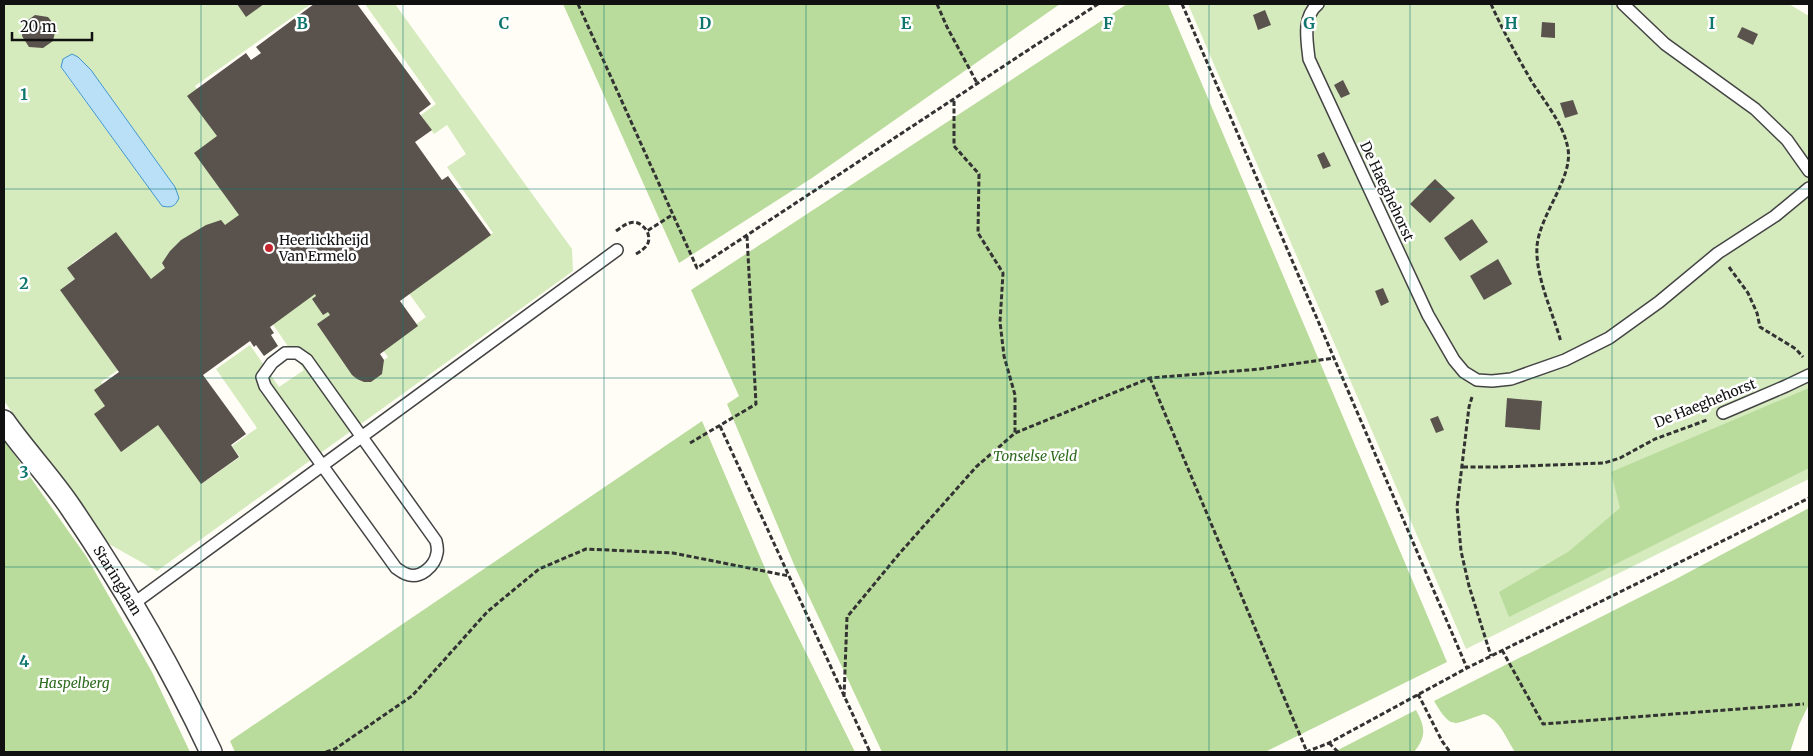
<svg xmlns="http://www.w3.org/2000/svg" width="1813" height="756" viewBox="0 0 1813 756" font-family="Merriweather,serif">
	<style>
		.green { fill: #d5ebbd; fill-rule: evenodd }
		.forest { fill: #b9dc9c }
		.water { fill: #b9e0f7; stroke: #3f96cf }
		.building { fill: #5a524d }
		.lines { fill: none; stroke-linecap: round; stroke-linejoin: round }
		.lane-casing { stroke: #444; stroke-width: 14 }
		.street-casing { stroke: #444; stroke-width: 24 }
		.path { stroke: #333; stroke-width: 3; stroke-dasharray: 5 2.5; stroke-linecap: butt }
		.lane { stroke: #fff; stroke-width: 11 }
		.street { stroke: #fff; stroke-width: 21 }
		.grid { fill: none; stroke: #0f766e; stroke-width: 1; stroke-opacity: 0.55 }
		.poi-dot { fill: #c4262e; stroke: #fff; stroke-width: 2 }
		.labels { text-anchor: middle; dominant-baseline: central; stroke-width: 5; stroke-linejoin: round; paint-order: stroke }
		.street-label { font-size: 14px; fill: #111; stroke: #fff }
		.poi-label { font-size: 14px; fill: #111; stroke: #fff; text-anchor: start }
		.park-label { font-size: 14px; font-style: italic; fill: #2f6b1f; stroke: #fff }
		.grid-label { font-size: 16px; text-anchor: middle; font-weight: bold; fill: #0f766e; stroke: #fff; stroke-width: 5; stroke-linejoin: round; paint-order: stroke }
	</style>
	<rect width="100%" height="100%" fill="#fffdf5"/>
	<path class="green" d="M4,4H311L195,86L235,143L269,221L159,304L111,236L72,263L80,275L68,284L125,365L101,382L114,401L165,419L207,480L240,457L232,446L257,428L216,369L250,345L279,387L304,370L272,323L318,291L373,368L388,357L382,349L426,317L408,292L493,233L447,167L466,154L447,125L434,134L421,115L436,104L365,4H395L572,249L573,271L157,571L109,544L4,401ZM61,68L91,70L175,187L162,206Z
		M1188,4H1789L1809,16V479L1466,649Z"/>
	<path class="forest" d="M563,4H1060L812,178L679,263Z
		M1127,4H1168L1447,662L1265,752H882L795,567L727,404L739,396L691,290Z
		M1809,388V468L1509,617L1499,592L1568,552L1620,508L1611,472Z
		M702,421L770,580L855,752H235L230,741Z
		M4,440L86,556L152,672L190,752H4Z
		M1809,508V704L1799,725L1790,752H1515C1506,738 1500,720 1484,714C1454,723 1453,733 1434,701L1676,579Z
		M1416,710C1426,728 1426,737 1414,752H1334Z"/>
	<path class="water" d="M72,54L78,57L91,70L175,187L179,198C175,207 171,208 162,206L61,67L63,59Z"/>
	<path class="building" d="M237,4H264L246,17Z
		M314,4H357L431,104L419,113L432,130L415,142L442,180L448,176L491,235L400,301L418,326L380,354L384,360L382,374L371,382H364L357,379L352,375L317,324L330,315L328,312L323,315L312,299L316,296L315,294L270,327L274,333L271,335L278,346L264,356L256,345L254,347L250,341L203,375L246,434L231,445L239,457L201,484L158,425L121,452L94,414L105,406L94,390L119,372L60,290L75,279L67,268L116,232L151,279L165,268L162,263L170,251L181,240L206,225L221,220L225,225L239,215L194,153L217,136L187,96L246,53L251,60L261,53L256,47Z
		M1265,10L1271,25L1258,30L1253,15Z
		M35,15L48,17L56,27L53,41L43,48L29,47L22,36L24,23Z
		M1542,22L1555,23V38L1541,37Z
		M1742,27L1758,34L1753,45L1737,37Z
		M1343,80L1350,94L1341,98L1334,85Z
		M1573,100L1578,114L1565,118L1560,103Z
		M1324,152L1331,166L1323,169L1317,155Z
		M1435,179L1455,198L1430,223L1410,204Z
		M1472,219L1488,242L1460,261L1444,238Z
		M1498,259L1512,284L1484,300L1470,276Z
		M1383,288L1389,302L1381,306L1375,291Z
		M1507,398L1542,401L1540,430L1505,427Z
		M1438,416L1444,430L1436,433L1430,419Z"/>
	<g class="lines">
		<g class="lane-casing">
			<path id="lane" d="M1318,4C1302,17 1307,40 1309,59L1428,315L1454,360L1464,372L1477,380L1492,381L1511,379L1565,360L1609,338L1659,302L1718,253L1775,216L1809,188
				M1623,4L1665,44L1755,109L1787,140L1809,171
				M285,353H297L307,360L436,541C437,545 438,549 437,553C435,566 420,580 406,574C403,573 399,570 396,568L265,386L262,377L272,363Z
				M1723,413L1786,386L1809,375
				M133,604L617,250"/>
		</g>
		<g class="street-casing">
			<g id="street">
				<path id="s1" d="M4,421C25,451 51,478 71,508C124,586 171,667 211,752"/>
			</g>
		</g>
		<path class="path" d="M578,4L697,268L1098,4
			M937,4L947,27L977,83
			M1182,4L1467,668
			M1491,4C1503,31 1517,56 1532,82C1545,102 1564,125 1568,149C1573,178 1540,214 1537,246C1535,276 1553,313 1561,342
			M954,101V146L979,174L978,233L1003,273L1000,322L1004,356L1015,395V433
			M616,231C628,222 637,217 647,231L672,215
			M636,254C646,248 652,243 647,231
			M1729,267L1748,293L1757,313L1760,327L1796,349L1803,357
			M1150,378L1307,752
			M1472,397L1469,407L1457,507L1461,551L1469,586L1491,656
			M720,426L870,752
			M690,443L756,404L747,236
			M1463,467H1500L1604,463L1620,458L1655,439L1707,420
			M1502,650L1543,724L1804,704
			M1418,694L1442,741L1450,752
			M844,697L847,617L899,554L976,467L1015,433L1150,378L1260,369L1334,358
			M1329,743L1338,752
			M326,752L335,749L412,696L487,612L539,569L586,549L673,553L789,576
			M1306,752L1329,743L1467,668L1809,498"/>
		<use href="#lane" class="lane"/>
		<use href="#street" class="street"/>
	</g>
	<path class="grid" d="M201,4V752M403,4V752M604,4V752M806,4V752M1007,4V752M1209,4V752M1410,4V752M1612,4V752M4,189H1809M4,378H1809M4,567H1809"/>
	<circle class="poi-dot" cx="269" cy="248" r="5"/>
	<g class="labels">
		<g class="street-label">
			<text transform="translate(1387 191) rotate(65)">De Haeghehorst</text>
			<text transform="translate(1705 403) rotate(-22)">De Haeghehorst</text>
			<text stroke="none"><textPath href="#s1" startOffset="196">Staringlaan</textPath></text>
		</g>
		<g class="poi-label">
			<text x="279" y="240">Heerlickheijd<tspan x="279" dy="16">Van Ermelo</tspan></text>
		</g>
		<g class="park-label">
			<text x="1035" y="456">Tonselse Veld</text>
			<text x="74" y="683">Haspelberg</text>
		</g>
	</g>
	<g class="grid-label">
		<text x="302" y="29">B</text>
		<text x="504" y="29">C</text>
		<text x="705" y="29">D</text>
		<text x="906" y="29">E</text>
		<text x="1108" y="29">F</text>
		<text x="1309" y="29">G</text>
		<text x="1511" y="29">H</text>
		<text x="1712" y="29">I</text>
		<text x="24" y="100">1</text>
		<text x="24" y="289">2</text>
		<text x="24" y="478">3</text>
		<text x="24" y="667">4</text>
	</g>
	<rect width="1813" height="756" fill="none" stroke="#111111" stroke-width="10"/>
	<path d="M12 32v8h80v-8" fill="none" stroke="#111111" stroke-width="2.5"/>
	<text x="20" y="32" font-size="15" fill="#111111" stroke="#ffffff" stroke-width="4" paint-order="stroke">20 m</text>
</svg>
